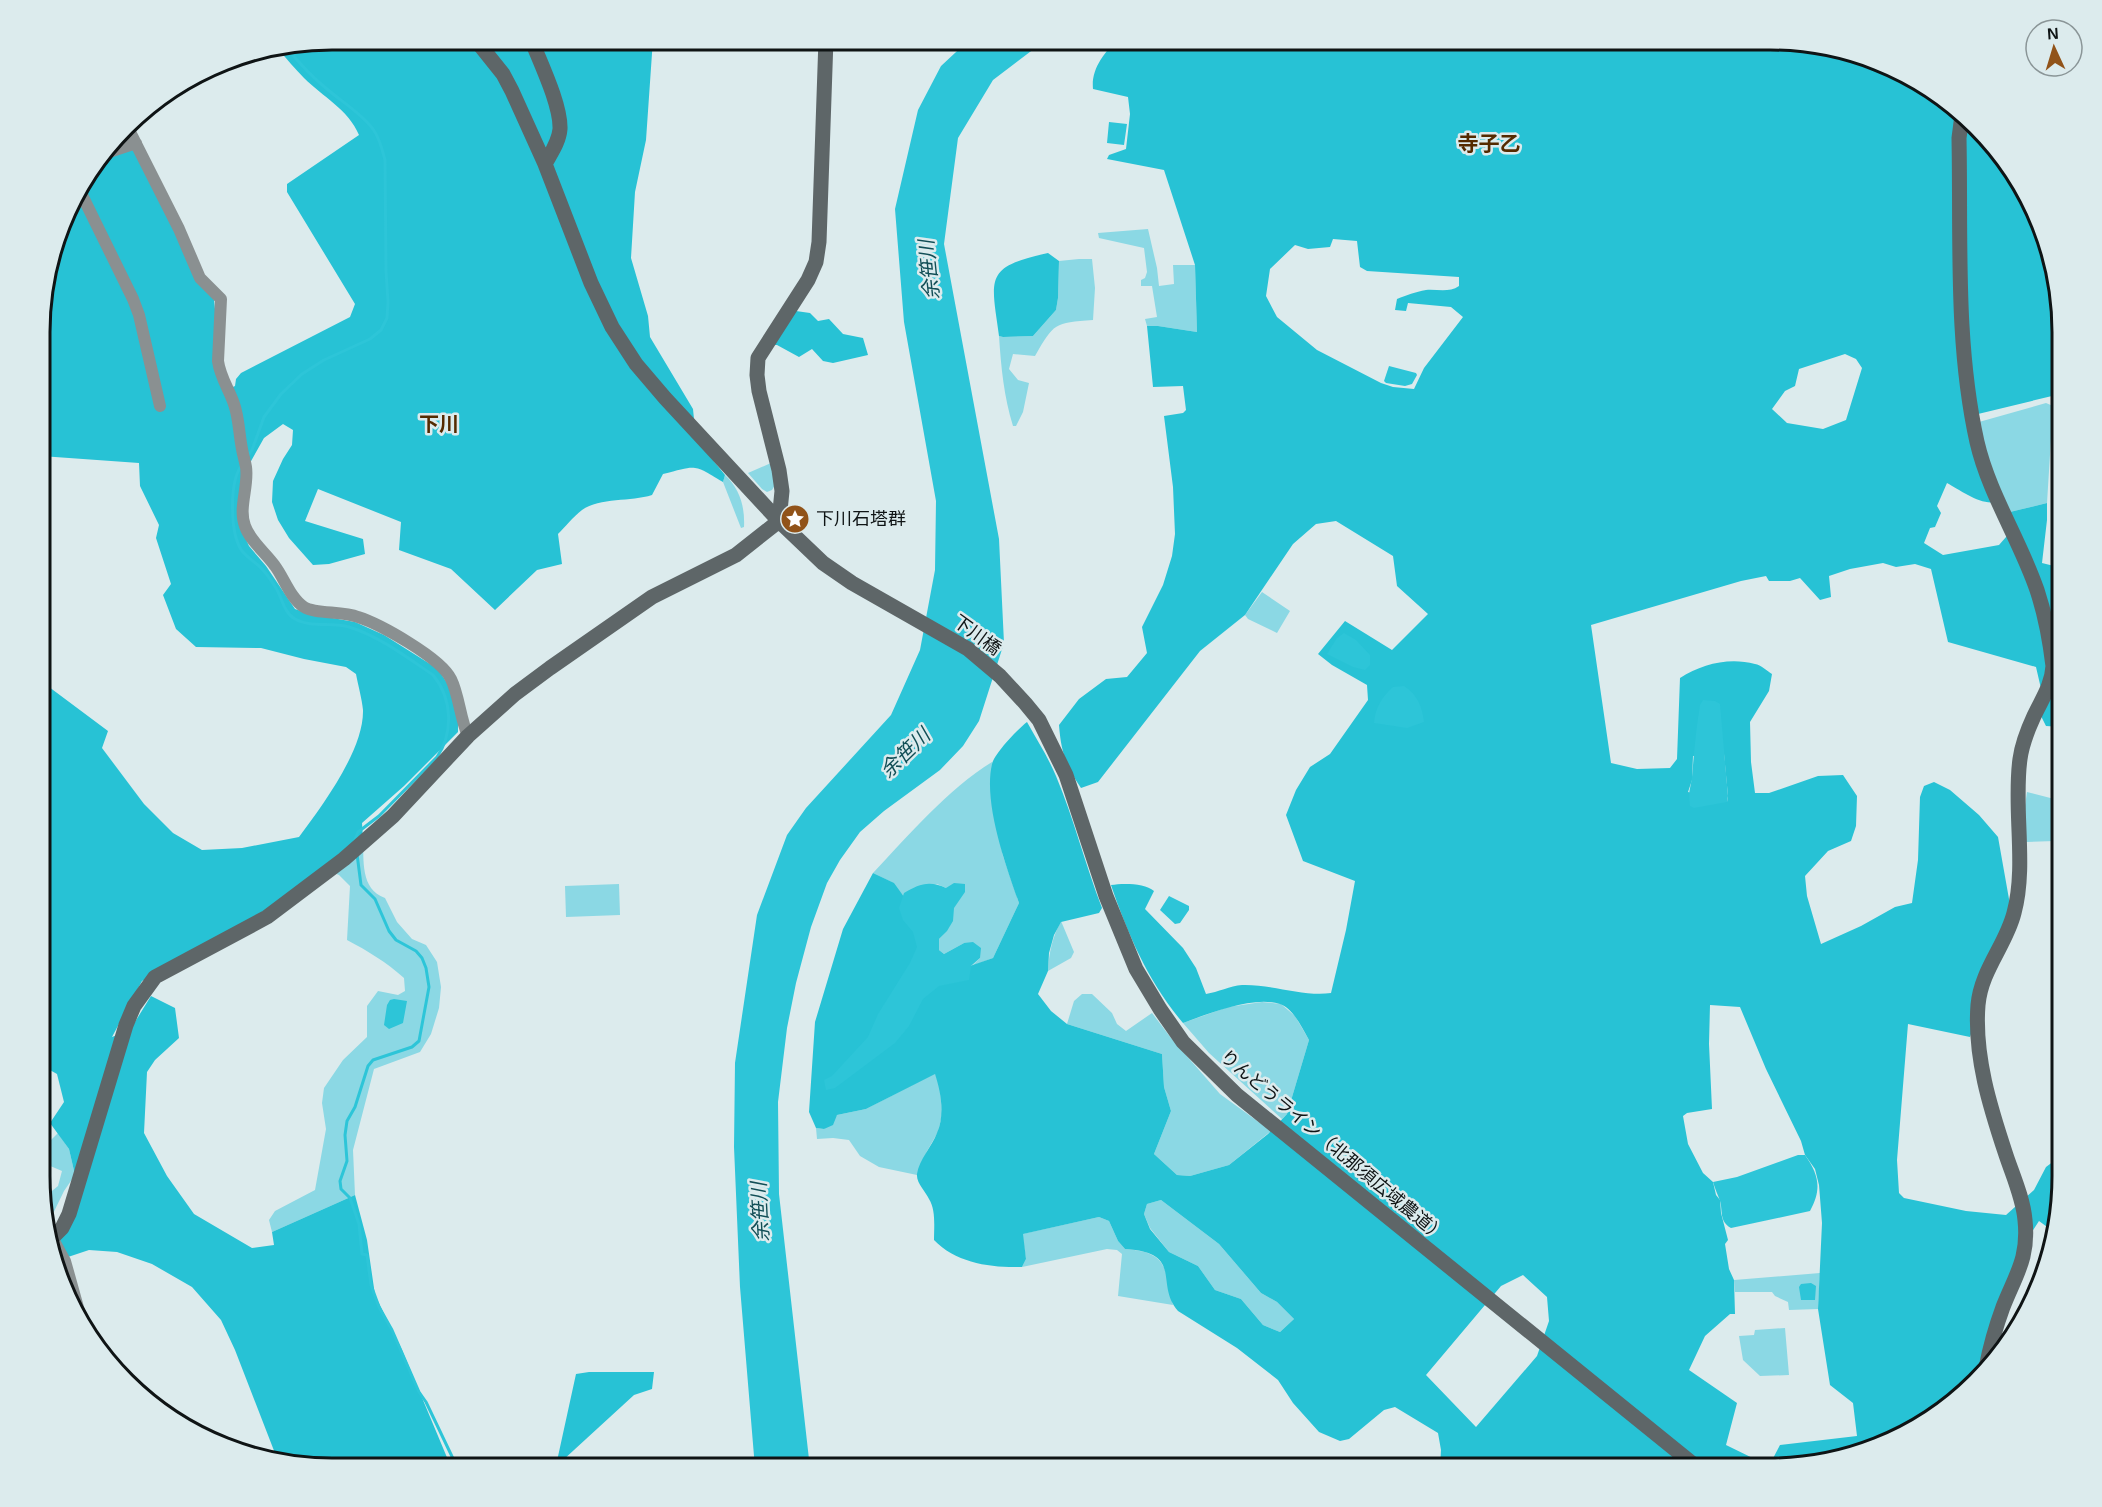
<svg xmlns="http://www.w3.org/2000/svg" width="2102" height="1507" viewBox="0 0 2102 1507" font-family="Helvetica,'Noto Sans JP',sans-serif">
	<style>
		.green { fill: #8bd8e4 }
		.forest { fill: #27c2d5; fill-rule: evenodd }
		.water { fill: #2dc5d8 }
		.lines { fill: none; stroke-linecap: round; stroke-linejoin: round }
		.stream { stroke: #2dc5d8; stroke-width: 3 }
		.street { stroke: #8a9091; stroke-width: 12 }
		.secondary { stroke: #5e6668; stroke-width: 15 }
		.labels { text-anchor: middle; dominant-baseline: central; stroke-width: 5; stroke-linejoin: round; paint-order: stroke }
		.poi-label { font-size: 18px; fill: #0f1415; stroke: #dcebed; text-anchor: start }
		.street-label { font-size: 18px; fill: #0f1415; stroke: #dcebed }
		.water-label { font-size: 20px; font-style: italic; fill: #114e56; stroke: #dcebed }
		.neighbourhood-label { font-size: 20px; font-weight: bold; fill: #542a00; stroke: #dcebed }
		.quarter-label { font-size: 21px; font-weight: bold; fill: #542a00; stroke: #dcebed }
		.rim { fill: none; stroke: #0f1415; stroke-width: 3 }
	</style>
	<rect width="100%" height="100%" fill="#dcebed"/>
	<path class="green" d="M1148,229L1157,268L1159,286L1174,284L1173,265H1195L1197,332L1158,326H1147L1145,319L1157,317L1152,286H1141V280L1145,278L1147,272L1144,248L1099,238L1098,233Z
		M1079,259H1092L1095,288L1093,320C1054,323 1054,323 1035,356L1013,354L1009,369L1018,380L1029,383L1023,412L1016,426H1013C1004,397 1001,367 999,336L1003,337L1033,336L1056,310L1058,298L1059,261Z
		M2046,403L2053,406L2047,503L2010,512L1989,467L1979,422Z
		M771,463L775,485L772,490L767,492L762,489L748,473Z
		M725,475C740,489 745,507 744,527L741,528L723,482Z
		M1262,592L1290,611L1277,633L1248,619L1245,615Z
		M992,762L991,797L1003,856L1019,903L993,958L972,966L980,958L964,943L944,954L939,950V939C958,920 955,910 946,888L937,884L905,898L891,882L873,873C908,836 948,789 992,762Z
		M2027,792L2062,801L2055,841L2026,842L2025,806Z
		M363,839C364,860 360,889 385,898L397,922L412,939L426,945L437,962L441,987L439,1008L431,1034L420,1052L374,1069L353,1150L355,1195L272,1232L269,1220L275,1211L315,1190L326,1129L322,1103L324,1088L343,1060L367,1037V1006L378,991L398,995L405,991L404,978C386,962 368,951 347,940L350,886L339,875L325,869Z
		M619,884L620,915L566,917L565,886Z
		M1061,921L1074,952L1071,958L1048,971C1049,953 1052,938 1061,921Z
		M1082,994H1092L1112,1013L1117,1024L1126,1031L1152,1013L1171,1038L1220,1094L1271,1131L1229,1165L1190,1176L1177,1175L1154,1154L1171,1111L1164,1087L1162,1054L1067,1024L1074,1001Z
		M1262,1002L1281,1004L1295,1016L1309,1040L1287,1114L1282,1119L1209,1053L1183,1023L1228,1007Z
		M935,1073L940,1087L942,1115L938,1132L927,1151L917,1175L879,1167L860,1156L849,1140L833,1138L817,1139L816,1128L824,1129L837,1115L866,1109Z
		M58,1133L69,1149L75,1175L64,1191L46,1228L41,1214V1200L58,1186L62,1171L41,1162V1150Z
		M1161,1200L1219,1244L1261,1293L1277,1302L1294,1319L1280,1332L1263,1325L1241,1299L1215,1290L1198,1266L1169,1252L1150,1228L1144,1214L1147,1204Z
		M1099,1217L1109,1221L1118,1241L1125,1249C1169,1252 1165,1269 1173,1305L1118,1296L1122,1254L1117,1250L1107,1249L1022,1267L1026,1259L1022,1234Z
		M1820,1273L1818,1309L1789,1310L1788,1302L1775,1296L1772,1292H1735L1734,1280Z
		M1785,1328L1789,1375L1760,1376L1743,1360L1739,1336L1754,1335L1755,1330Z"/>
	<path class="forest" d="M331,39H357L381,44L385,39H653L646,140L635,192L631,258L648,316L650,337L693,409L696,439L725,475L723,482C693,464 698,465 663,474L652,495C631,502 600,497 582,510C573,517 565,527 558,534L562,564L537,570L495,610L451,569L399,550L401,522L318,489L305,521L363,539L365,554L329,564L313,565L289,538L278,520L272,502L273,481L283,459L292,445L293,430L283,424L264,438L241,479L240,526L249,546L266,566L295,609L310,614L355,622L384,635L438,669L449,686L458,720V732L404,786L362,823L363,839L265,915L142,981L112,1037L130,1030L151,996L175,1008L179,1038L155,1060L147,1072L144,1133L167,1176L194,1214L252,1248L274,1245L272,1232L355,1195L367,1240L375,1295L402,1350L451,1467H312L278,1461L235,1350L221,1320L192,1287L152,1264L117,1252L89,1250L68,1257L59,1239L75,1175L69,1149L50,1123L64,1102L57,1074L41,1065V681L108,731L102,748L144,804L173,833L202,850L242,848L299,837C322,806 364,750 363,710C362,699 358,685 356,674L346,667L304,659L261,648L196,647L176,629L163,595L171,584L156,538L159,525L140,486L139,463L41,456V293L69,202L126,128L214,300L224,391L235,386L236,379L241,373L350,317L355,304L287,192V184L359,135C348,109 323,97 304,78C295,69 287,59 278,49Z
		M1118,39L1790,40L1882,61L1949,100L2033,202L2058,295L2052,396L1978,414L1995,502C1980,505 1960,490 1947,483L1937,506L1941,513L1935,527L1930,528L1924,543L1943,555L1999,545L2014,528L2010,512L2047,503V520L2042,563L2062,568V727L2046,726L2040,714L2042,693L2036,667L1948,642L1931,569L1915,564L1896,567L1883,563L1850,569L1829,576L1831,597L1820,600L1800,578L1790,581H1769L1766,576L1741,581L1591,625L1611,763L1637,769L1670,768L1677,759L1680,678C1702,664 1729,657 1755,664C1761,665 1767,671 1772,674L1769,691L1750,722L1751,762L1755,793H1769L1818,776L1843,775L1857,796L1856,826L1851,841L1828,851L1805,876L1807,896L1821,944L1861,926L1895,907L1912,903L1918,860L1920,797L1924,786L1934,782L1950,790L1979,815L1998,837L2009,899L2010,916L1970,1037L1908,1024L1897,1160L1899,1193L1904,1198L1966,1211L2006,1215L2034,1190L2046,1167L2062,1155V1195L2054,1232L2039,1221L2028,1238L1982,1371L1900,1438L1771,1468H1440L1441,1450L1438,1433L1395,1407L1384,1410L1349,1439L1340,1441L1319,1432L1293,1403L1278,1380L1237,1348L1178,1311C1154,1283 1185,1253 1125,1249L1118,1241L1109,1221L1099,1217L1023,1234L1026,1259L1022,1267C991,1268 956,1263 934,1240C934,1227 936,1210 929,1199C926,1192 916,1183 917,1174C919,1160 932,1146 937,1133C945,1115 941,1092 935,1074L866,1109L837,1115L833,1125L824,1129L816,1128L809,1112L815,1022L843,929L873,873L894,883L907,901L919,939L918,993L944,975L993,958L1019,903C1006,866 983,803 992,764C995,753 1018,729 1027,722C1037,740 1048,757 1056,776C1074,819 1085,864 1102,908L1099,913L1061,922L1054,935L1049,953L1048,971L1038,994L1051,1011L1067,1024L1162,1054L1164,1087L1171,1111L1154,1154L1177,1175L1190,1176L1229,1165L1268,1134L1287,1114L1309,1040C1302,1028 1294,1009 1280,1004C1254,995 1207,1014 1183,1023C1149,983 1128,935 1111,885C1123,883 1145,883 1154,891L1145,909L1183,948L1196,968L1206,994C1218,992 1230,986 1242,985C1271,984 1304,997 1331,993L1346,930L1355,881L1303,861L1286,815L1296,790L1310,767L1330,754L1368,700L1367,685L1332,665L1318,654L1345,621L1392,650L1428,614L1397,586L1393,556L1336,521L1316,524L1293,544L1245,615L1200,651L1098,782L1081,788C1066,766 1061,752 1059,725L1079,699L1106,679L1127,677L1147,653L1142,627L1163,585L1172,556L1175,534L1173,487L1164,416L1183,413L1186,410L1183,386L1153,387L1147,326H1158L1197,332L1195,265L1164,170L1107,159L1109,155L1126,149L1130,114L1128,97L1093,89C1091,69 1104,53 1118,39ZM1333,239L1357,241L1360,267L1367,271L1459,277V286C1449,293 1437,289 1426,290C1415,292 1407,295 1397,299L1395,310L1406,311L1408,303L1451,307L1463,317L1424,368L1414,389L1393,387L1381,383L1317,350L1277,317L1266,296L1270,269L1295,245L1308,249L1330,247ZM1845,354L1856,359L1862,368L1846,420L1823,429L1787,423L1772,409L1785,391L1795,386L1799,369ZM1724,754L1728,796L1727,802L1688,792L1692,780L1693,756ZM1710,1005L1740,1007L1766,1069L1801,1141L1805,1155L1815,1169L1819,1185L1822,1223L1818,1309L1830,1385L1853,1403L1857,1436L1780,1445L1769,1466L1726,1445L1737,1403L1689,1370L1705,1336L1730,1314H1735L1734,1280L1729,1269L1725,1244L1728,1240L1721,1213L1720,1200L1716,1195L1713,1182L1703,1173L1688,1144L1683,1116L1687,1113L1712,1109L1709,1044ZM1161,1200L1219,1244L1261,1293L1277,1302L1294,1319L1280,1332L1263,1325L1241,1299L1215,1290L1198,1266L1169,1252L1150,1229L1144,1214L1147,1204ZM1523,1275L1547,1297L1549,1321L1537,1356L1476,1427L1426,1375L1501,1286Z
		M1048,253L1059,261L1058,298L1056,310L1033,336L1003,337L999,336C991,277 984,267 1048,253Z
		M796,311L810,313L818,321L829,319L843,334L863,338L868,355L833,363L823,361L812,349L799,357L777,345H773Z
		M589,1372H654L652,1389L634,1395L562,1461H557L576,1374Z"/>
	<path class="water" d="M970,39H1047L993,80L958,138L944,244L999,539L1004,643L979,721L963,746L940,770L884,811L860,832L840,860L827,883L811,927L796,983L787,1028L778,1102L779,1194L810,1468H755L740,1287L734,1147L735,1063L750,962L757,915L787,835L806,808L891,715L920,650L935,570L936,501L904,322L895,209L918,110L941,66Z
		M1109,122L1127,124L1124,145L1107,143Z
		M1389,366L1416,373L1417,375L1412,384L1405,386L1386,383L1384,381Z
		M1344,633L1356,640L1370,655V665L1365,670L1353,667L1327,654L1337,638Z
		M1404,686C1418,695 1422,707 1424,722L1407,728L1374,723C1375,708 1382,697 1393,687Z
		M1703,700L1715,701L1720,704L1728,796L1727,802L1694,808L1690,806C1688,791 1690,791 1692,777C1694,753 1696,729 1700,705Z
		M954,883L965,884V892L954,908L953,921L947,931L939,939V950L944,954L964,943L973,942L981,948L980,958L971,966L969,980L939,986L923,999L909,1026L895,1043L835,1088L826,1090L824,1080L832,1076L868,1037L878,1014L910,963L917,947L913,932L903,920L899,908L904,893C919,884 929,880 946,888Z
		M1169,896L1189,906V910L1180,923L1175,924L1160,910Z
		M394,999L407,1001L403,1023L389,1029L384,1025L387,1005L390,1000Z
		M1798,1155H1805C1819,1175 1822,1189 1810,1211L1731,1228C1719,1221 1723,1211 1720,1201C1718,1195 1715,1189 1713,1182L1737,1177Z
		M1811,1283L1816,1286L1815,1300H1801L1799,1287L1801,1284Z"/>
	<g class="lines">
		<path class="stream" d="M248,456L252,450L264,417L281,394L302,374L324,360L370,339L381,330L387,318L388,302L386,271L385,160C382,149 380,139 373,129C361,113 342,102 327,89C312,77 299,63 287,48
			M241,466C229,484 230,534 242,551C247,557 253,561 259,566C266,572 271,580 276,588C282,598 284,613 295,619C311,628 332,622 349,627C379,636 408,658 433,675C452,698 454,732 437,757L379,816L358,832L354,842
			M357,854L361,885L375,899L389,931L396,940L416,951L422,958L426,968L429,987L419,1041L412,1047L373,1060L368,1066L355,1107L347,1121L345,1135L347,1161L340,1181L341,1189L350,1198L359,1224L362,1254L367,1255L371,1285L379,1307L392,1330L419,1392L426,1402L457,1467"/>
		<path class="street" d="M127,126L179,229L200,278L221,299L218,361C220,377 229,389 234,404C239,418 239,434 242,449C243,455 245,461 246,467C249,486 238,508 245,526C250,541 266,553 275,566C284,578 291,599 304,607C315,614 342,611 358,617C380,624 441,658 451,679C459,695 460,718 468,736
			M106,153L136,143
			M79,189L133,299L139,315L160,406
			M53,1239L65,1261L84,1329"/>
		<path class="secondary" d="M475,39L503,74L512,91L545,164L591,283L612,327L636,364L665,398L779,521L823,563L852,583L968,649L1000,676L1025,703L1039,720L1066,775L1106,896L1136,969L1160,1009L1183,1042L1237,1095L1698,1468
			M531,39C540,62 561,105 560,129C559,142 551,153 545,164
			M1962,115L1959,138C1961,239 1955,343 1977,442C1989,494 2020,540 2037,590C2045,614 2050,641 2053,666C2052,685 2042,699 2034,716C2028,729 2022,744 2020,759C2013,808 2027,865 2014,913C2006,945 1981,970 1978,1005C1974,1056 1990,1107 2006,1155C2013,1176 2023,1198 2025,1220C2029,1258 2016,1274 2003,1307C1996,1326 1990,1347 1986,1368
			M50,1240L62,1228L69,1214L126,1025L134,1006L155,977L267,917L344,859L393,816L468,736L515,694L550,668L652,597L736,555L779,521L782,491L779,470L759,391L757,375L758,358L808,280L816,262L819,242L826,39"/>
	</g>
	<defs>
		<g id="sight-disc" transform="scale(1.5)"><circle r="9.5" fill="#915319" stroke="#dcebed"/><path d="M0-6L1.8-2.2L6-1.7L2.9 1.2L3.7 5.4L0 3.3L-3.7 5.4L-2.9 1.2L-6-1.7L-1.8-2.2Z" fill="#fff"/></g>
	</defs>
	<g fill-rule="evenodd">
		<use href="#sight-disc" x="795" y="519"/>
	</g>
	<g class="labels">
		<g class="poi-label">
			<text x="816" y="519">下川石塔群</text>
		</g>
		<g class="street-label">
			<text transform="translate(977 635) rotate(36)">下川橋</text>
			<text transform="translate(1333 1146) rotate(40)">りんどうライン（北那須広域農道）</text>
		</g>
		<g class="water-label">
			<text transform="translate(929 270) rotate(-96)">余笹川</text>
			<text transform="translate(905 753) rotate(-44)">余笹川</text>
			<text transform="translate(760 1212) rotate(-93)">余笹川</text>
		</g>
		<g class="neighbourhood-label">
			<text x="439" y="424">下川</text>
		</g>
		<g class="quarter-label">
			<text x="1489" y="143">寺子乙</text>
		</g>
	</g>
	<path d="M0 0H2102V1507H0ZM332 50H1770A282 282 0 0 1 2052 332V1176A282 282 0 0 1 1770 1458H332A282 282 0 0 1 50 1176V332A282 282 0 0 1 332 50Z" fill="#dcebed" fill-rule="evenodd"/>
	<path class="rim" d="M332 50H1770A282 282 0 0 1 2052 332V1176A282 282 0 0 1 1770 1458H332A282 282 0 0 1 50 1176V332A282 282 0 0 1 332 50Z"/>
	<g transform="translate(2054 48) rotate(356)"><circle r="28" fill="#dcebed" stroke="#8a9597" stroke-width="1.5"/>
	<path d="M0-4.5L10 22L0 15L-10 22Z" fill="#915319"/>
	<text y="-9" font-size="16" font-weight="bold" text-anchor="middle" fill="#0f1415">N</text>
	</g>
</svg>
